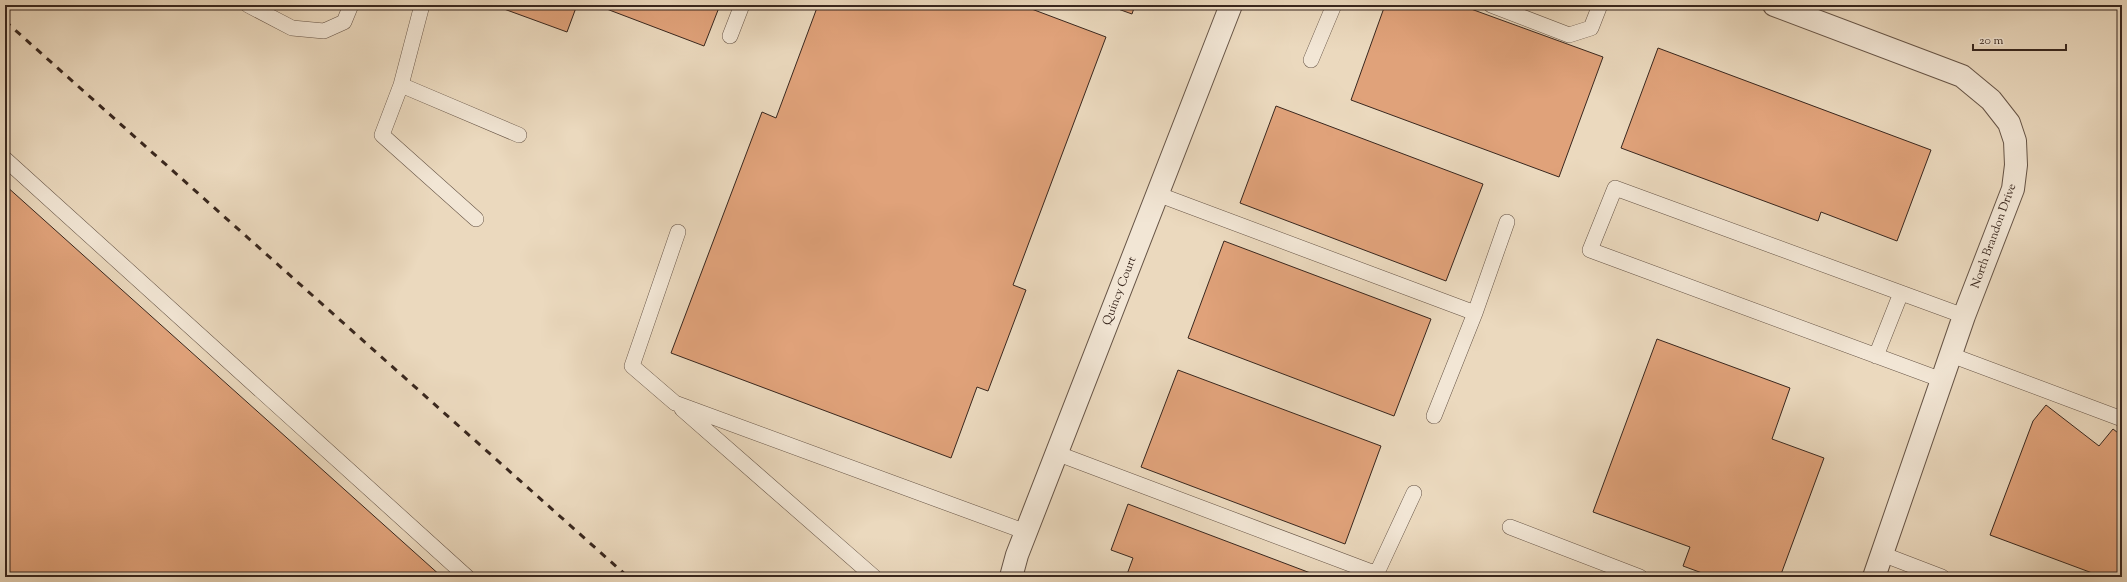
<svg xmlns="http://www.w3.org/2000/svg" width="2127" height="582" viewBox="0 0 2127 582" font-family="'Sorts Mill Goudy',serif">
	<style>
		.building { fill: #e0a27a; stroke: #39271e }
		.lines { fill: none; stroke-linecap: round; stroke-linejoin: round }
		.lane-casing { stroke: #665446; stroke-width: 16 }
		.street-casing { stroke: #665446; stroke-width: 24 }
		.lane { stroke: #f2e6d5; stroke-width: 15 }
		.street { stroke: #f2e6d5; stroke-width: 22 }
		.rail { stroke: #39271e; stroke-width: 3; stroke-dasharray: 7 7; stroke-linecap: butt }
		.labels { text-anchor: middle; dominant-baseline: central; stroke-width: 4; stroke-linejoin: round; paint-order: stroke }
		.street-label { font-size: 12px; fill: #39271e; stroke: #f2e6d5 }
	</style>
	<rect width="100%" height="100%" fill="#ebd9be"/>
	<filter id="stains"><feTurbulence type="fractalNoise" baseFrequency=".005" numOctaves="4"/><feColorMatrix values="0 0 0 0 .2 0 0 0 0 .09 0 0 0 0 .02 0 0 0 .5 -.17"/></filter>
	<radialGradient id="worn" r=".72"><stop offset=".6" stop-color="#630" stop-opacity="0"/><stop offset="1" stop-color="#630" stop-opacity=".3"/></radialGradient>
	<path class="building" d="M493,5H577L567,32Z
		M606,5H720L704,46L604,8Z
		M818,5H1021L1106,37L1013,285L1026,290L988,391L977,387L951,458L671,353L762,112L776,118Z
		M1107,5H1135L1132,14Z
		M1385,5H1460L1603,57L1559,177L1351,100Z
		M1658,48L1931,150L1897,241L1821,212L1818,221L1621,148Z
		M1276,106L1483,184L1446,281L1240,203Z
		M5,185L442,577H5Z
		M1224,241L1431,319L1394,416L1188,338Z
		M1657,339L1790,388L1772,439L1824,458L1780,577H1713L1683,566L1690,547L1593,512Z
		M1178,370L1381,446L1345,544L1141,467Z
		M2046,405L2099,446L2113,429L2122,436V577H2103L1990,535L2033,421Z
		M1128,504L1321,577H1126L1133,558L1111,550Z"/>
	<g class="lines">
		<g class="lane-casing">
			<path id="lane" d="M248,5L292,28L324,31L344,22L351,5
				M422,5L401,85L382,135L476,219
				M1491,5L1569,35L1591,28L1600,5
				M730,36L742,5
				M1311,60L1334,5
				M401,85L519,135
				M5,159L467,577
				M1157,194L1475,313
				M678,232L632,366L675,403L1026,532
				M1951,355L2122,419
				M1876,356L1901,293
				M1942,380L1590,250L1615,188L1964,316
				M682,409L874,577
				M1434,416L1475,313L1507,222
				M1056,453L1377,574
				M1510,527L1640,577
				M1882,554L1942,577
				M1375,577L1414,493"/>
		</g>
		<g class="street-casing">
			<g id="street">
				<path d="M1774,5L1962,76L1991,100L2009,123L2015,141L2016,165L2013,189L1964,316L1874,577"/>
				<path id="s1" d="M1011,577L1017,555L1231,5"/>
			</g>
		</g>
		<use href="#lane" class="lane"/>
		<use href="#street" class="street"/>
		<path class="rail" d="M5,21L628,577"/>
	</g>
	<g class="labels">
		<g class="street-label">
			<text transform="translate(1994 236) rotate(-70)">North Brandon Drive</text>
			<text stroke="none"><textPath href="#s1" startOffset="306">Quincy Court</textPath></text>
		</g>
	</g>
	<rect width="2127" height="582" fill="none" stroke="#ebd9be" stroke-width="20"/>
	<rect x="6" y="6" width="2115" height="570" fill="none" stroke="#39271e" stroke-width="2"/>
	<rect x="10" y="10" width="2107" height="562" fill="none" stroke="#39271e"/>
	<path d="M1973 44v6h93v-6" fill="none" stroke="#39271e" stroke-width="2"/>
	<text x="1979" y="44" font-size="12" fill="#39271e" stroke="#f2e6d5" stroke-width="3" paint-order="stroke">20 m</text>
	<rect width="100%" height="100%" filter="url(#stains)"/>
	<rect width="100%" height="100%" fill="url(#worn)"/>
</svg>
